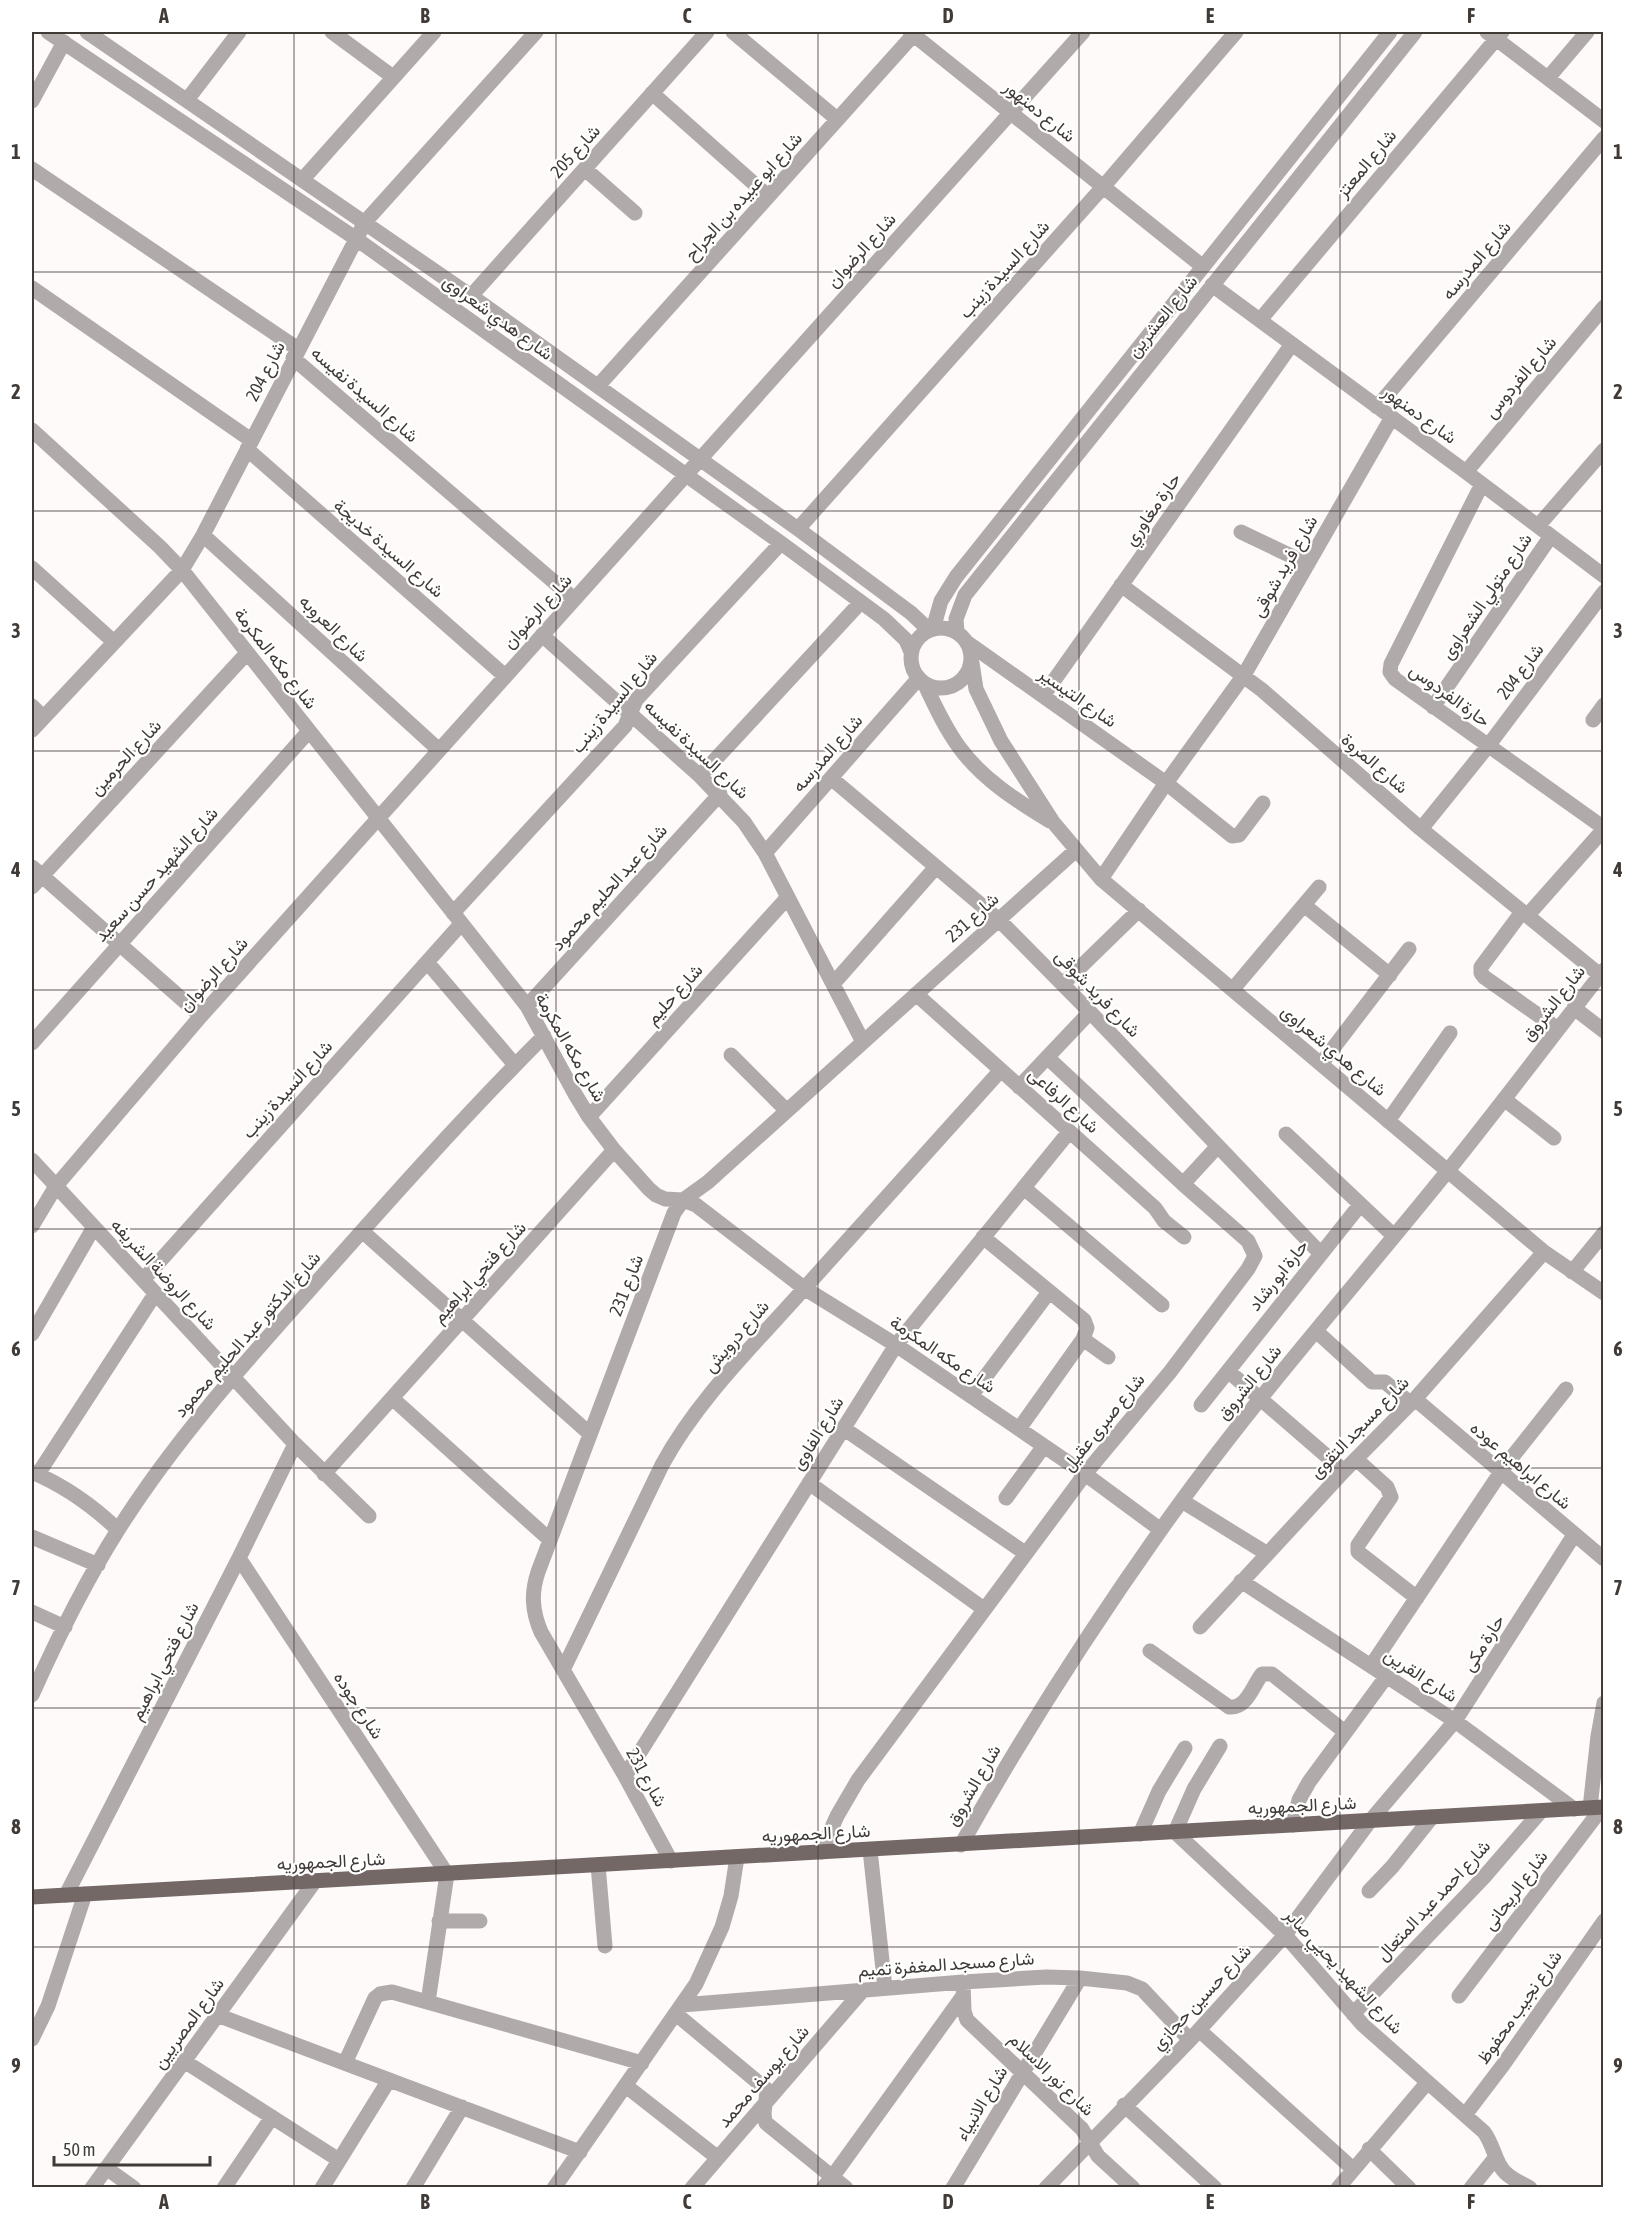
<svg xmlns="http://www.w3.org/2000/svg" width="1635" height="2219" viewBox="0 0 1635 2219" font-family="'Asap Condensed',Vazirmatn,sans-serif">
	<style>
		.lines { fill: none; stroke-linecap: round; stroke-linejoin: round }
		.minor { stroke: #b1aaaa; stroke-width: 15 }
		.major { stroke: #746867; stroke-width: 15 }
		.grid { fill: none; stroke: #413b38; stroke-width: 1.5; stroke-opacity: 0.55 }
		.labels { text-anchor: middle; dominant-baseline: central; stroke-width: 4.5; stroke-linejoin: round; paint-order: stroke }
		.street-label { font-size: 18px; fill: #413b38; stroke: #fff }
		.neatline { fill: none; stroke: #413b38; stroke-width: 2 }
		.grid-label { font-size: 20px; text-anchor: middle; font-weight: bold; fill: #413b38 }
	</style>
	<rect width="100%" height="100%" fill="#fdfaf9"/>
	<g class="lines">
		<path class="minor" d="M48,32L355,238L781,543L884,619L906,640L911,652
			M87,32L471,296L798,529L911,613L929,630
			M332,32L393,77
			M733,32L837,119
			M910,32L1202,266
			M1487,32L1604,121
			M1548,78L1587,32
			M652,93L768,196
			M187,100L239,32
			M32,101L64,42
			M32,169L298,349
			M585,169L635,213
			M303,179L434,32
			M1212,285L1466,472L1604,576
			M32,288L251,440
			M471,296L707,32
			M1260,320L1502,32
			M293,358L574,599
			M598,386L916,32
			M1377,407L1604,138
			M32,430L160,547L182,570L527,1006L575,1094L589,1117L614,1150L649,1189L656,1195L665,1199L683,1200L696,1205L804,1288L896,1345L1085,1474L1161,1530
			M247,449L505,676
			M1466,472L1604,307
			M1482,484L1391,664L1390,672L1395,679L1604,828
			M1538,526L1604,450
			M798,529L1103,187L1236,32
			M1241,532L1308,564
			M203,535L439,750
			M32,568L114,642
			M1121,585L1262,690L1421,829L1600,975
			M911 658a30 30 0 1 1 60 0a30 30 0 1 1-60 0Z
			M933,629L941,601L956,577L1390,32
			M957,632L956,619L965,595L1415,32
			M542,635L700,776L744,822L765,853L863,1042
			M968,643L1166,783L1232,836L1239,835L1263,803
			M972,663L976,689L1001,741L1053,822L1101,879L1544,1252L1604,1293
			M925,685C935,706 945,728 959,747C982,779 1017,801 1050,821
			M1043,696L1292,344
			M32,706L43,717
			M1433,707L1551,536
			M1593,720L1604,705
			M32,730L182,570L203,535L365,222L536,32
			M700,776L861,602
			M831,778L999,920L1090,1012L1320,1253
			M1421,829L1488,746L1604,592
			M765,853L918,679
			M32,867L201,1016
			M1101,879L1166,783L1244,675L1392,417
			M32,887L247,653
			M1304,905L1390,975
			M1522,912L1481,967V973L1484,977L1558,1029
			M453,913L625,726L636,700L781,543
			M1527,916L1604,829
			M427,962L515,1065
			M833,984L936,867
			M1063,984L1139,910
			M1233,989L1319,887
			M916,994L1155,1208L1164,1221L1184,1237
			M527,1006L720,794
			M1574,1008L1604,1031
			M32,1043L309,731
			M731,1055L787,1111
			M1321,1064L1409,949
			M1019,1087L1090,1012
			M1504,1099L1554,1138
			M589,1117L788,897
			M1388,1121L1450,1033
			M1286,1134L1394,1236
			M32,1160L295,1444L369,1516
			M1183,1184L1217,1147
			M1024,1188L1162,1305
			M32,1226L56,1186L201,1016L1083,32
			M362,1231L590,1434
			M983,1237L1084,1320L1087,1328L1083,1339L1019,1429
			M1572,1272L1604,1233
			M143,1280L461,924
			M1316,1331L1372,1382H1385L1411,1404
			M32,1334L94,1227
			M1083,1339L1108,1357
			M1228,1371L1344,1471
			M971,1396L1049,1292
			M392,1398L550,1540
			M1415,1399L1604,1559
			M1201,1405L1360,1205
			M843,1428L1025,1553
			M1356,1459L1387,1487L1391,1497L1358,1545V1552L1417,1598
			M32,1472C65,1486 92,1505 118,1530
			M38,1474L155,1294
			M324,1474L614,1150
			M809,1483L984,1609
			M1006,1498L1044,1446
			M1182,1501L1266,1553
			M32,1537L98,1565
			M239,1558L447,1874L428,2002
			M1241,1581L1455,1721L1574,1809
			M32,1612L65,1627
			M1200,1627L1344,1471L1415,1399L1544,1252
			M1150,1651L1229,1707C1247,1709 1253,1685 1262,1674H1272L1345,1732
			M1371,1666L1505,1466L1566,1389
			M563,1670L662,1465C695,1404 746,1353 793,1301C862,1224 931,1147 1001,1070
			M32,1695C57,1639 85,1582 118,1530C172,1444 240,1368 307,1293C384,1206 462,1118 544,1036
			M1220,1746L1194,1789L1175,1832L1285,1935L1363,2025L1484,2132C1494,2145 1495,2165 1508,2175C1514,2180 1523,2184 1530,2188
			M625,1776L896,1345L1069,1132
			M1590,1808L1598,1736L1604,1703
			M1293,1825L1299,1800L1309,1782L1386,1677
			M1140,1834L1159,1791L1185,1748
			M961,1845C1022,1736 1088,1633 1160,1531C1248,1406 1350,1292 1446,1173C1500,1106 1551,1038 1604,970
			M870,1850L885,1988
			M821,1852L837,1816L858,1780L1085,1474L1170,1372L1248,1269L1255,1256L1248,1241L1183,1184L1047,1057
			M671,1861L625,1776L541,1632C532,1611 531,1593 538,1572L674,1213L683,1200L708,1182L1075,851
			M598,1865L605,1946
			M1369,1891L1392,1867L1432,1817
			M66,1895L239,1558L295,1444
			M439,1921H480
			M963,1982L964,2011L967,2020L1082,2129L1098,2156L1133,2188
			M1459,1996L1602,1808
			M682,2005L963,1982L1046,1977L1080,1978L1127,1983L1142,1989L1190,2040
			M676,2014L766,2089C769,2101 760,2111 766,2123L846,2188
			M1353,2014L1484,1877L1541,1811
			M217,2015L580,2152
			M1199,2030L1353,2169
			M32,2039L48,2006L85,1894
			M184,2061L339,2160
			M345,2063L375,1998L380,1994L392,1992L642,2063
			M626,2086L718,2158
			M1124,2105L1215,2188
			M1465,2115L1503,2065L1604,1921
			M1369,2149L1409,2188
			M106,2168L134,2188
			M92,2188L315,1881
			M224,2188L272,2117
			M322,2188L389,2080
			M413,2188L462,2107
			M554,2188L696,1984L722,1927L731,1896L737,1857
			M692,2188L863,1990
			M823,2188L833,2176L963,1996
			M953,2188L1080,1978
			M1046,2188L1190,2040L1285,1935L1370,1821L1455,1721L1574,1535
			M1338,2188L1426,2084
			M1471,2188L1496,2157"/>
		<path class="major" d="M32,1897L1604,1807"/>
	</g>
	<path class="grid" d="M294,32V2188M556,32V2188M818,32V2188M1079,32V2188M1340,32V2188M32,272H1604M32,511H1604M32,751H1604M32,990H1604M32,1229H1604M32,1468H1604M32,1708H1604M32,1947H1604"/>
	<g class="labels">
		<g class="street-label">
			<text transform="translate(1040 111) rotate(39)">شارع دمنهور</text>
			<text transform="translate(575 151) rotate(-48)">شارع 205</text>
			<text transform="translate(1366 163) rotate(-50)">شارع المعتز</text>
			<text transform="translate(743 196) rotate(-48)">شارع ابو عبيده بن الجراح</text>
			<text transform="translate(861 250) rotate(-48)">شارع الرضوان</text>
			<text transform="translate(1476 260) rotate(-50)">شارع المدرسه</text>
			<text transform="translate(1004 269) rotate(-48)">شارع السيدة زينب</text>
			<text transform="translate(1162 316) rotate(-51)">شارع العشرين</text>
			<text transform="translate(498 317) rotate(36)">شارع هدي شعراوى</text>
			<text transform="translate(265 371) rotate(-63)">شارع 204</text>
			<text transform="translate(1520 377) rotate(-50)">شارع الفردوس</text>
			<text transform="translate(365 394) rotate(41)">شارع السيدة نفيسه</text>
			<text transform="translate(1420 414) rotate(36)">شارع دمنهور</text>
			<text transform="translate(1152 509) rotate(-55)">حارة مغاوري</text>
			<text transform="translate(389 548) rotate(41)">شارع السيدة خديجة</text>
			<text transform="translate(1284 566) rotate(-60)">شارع فريد شوقى</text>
			<text transform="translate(1486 596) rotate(-56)">شارع متولي الشعراوى</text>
			<text transform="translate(537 611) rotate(-48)">شارع الرضوان</text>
			<text transform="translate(334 628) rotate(44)">شارع العروبه</text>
			<text transform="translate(276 658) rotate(52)">شارع مكه المكرمة</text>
			<text transform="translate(1520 671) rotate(-53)">شارع 204</text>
			<text transform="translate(1450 695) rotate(36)">حارة الفردوس</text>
			<text transform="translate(1078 697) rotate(35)">شارع التيسير</text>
			<text transform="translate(614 702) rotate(-51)">شارع السيدة زينب</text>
			<text transform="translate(697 749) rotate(43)">شارع السيدة نفيسه</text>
			<text transform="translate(827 753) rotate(-49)">شارع المدرسه</text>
			<text transform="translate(125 757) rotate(-47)">شارع الحرمين</text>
			<text transform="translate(1375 763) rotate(41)">شارع المروة</text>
			<text transform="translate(156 874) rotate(-48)">شارع الشهيد حسن سعيد</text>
			<text transform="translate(609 887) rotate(-48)">شارع عبد الحليم محمود</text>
			<text transform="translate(972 917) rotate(-42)">شارع 231</text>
			<text transform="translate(213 974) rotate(-48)">شارع الرضوان</text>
			<text transform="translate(1098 993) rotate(46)">شارع فريد شوقى</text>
			<text transform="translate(674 994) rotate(-48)">شارع حليم</text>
			<text transform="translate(1553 1003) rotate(-52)">شارع الشروق</text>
			<text transform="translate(571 1047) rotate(60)">شارع مكه المكرمة</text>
			<text transform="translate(1334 1050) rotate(40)">شارع هدي شعراوى</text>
			<text transform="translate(287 1089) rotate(-48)">شارع السيدة زينب</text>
			<text transform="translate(1064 1100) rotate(42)">شارع الرفاعى</text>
			<text transform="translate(479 1272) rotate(-48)">شارع فتحي ابراهيم</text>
			<text transform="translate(164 1274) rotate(47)">شارع الروضة الشريفه</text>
			<text transform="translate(1278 1275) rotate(-52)">حارة ابو رشاد</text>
			<text transform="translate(626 1285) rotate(-69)">شارع 231</text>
			<text transform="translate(247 1334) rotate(-49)">شارع الدكتور عبد الحليم محمود</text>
			<text transform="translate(736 1336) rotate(-49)">شارع درويش</text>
			<text transform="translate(943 1354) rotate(34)">شارع مكه المكرمة</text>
			<text transform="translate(1249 1382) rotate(-51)">شارع الشروق</text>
			<text transform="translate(1103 1422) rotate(-51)">شارع صبرى عقيل</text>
			<text transform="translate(1359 1427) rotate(-46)">شارع مسجد التقوى</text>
			<text transform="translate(817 1433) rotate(-58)">شارع الفاوى</text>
			<text transform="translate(1521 1465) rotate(40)">شارع ابراهيم عوده</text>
			<text transform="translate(1483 1643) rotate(-58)">حارة مكى</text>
			<text transform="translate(164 1661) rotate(-63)">شارع فتحي ابراهيم</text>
			<text transform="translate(1421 1675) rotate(33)">شارع القرين</text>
			<text transform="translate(359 1705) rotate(57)">شارع جوده</text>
			<text transform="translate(647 1777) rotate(61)">شارع 231</text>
			<text transform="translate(973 1785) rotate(-60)">شارع الشروق</text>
			<text transform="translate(1302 1805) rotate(-3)">شارع الجمهوريه</text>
			<text transform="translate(816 1833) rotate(-3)">شارع الجمهوريه</text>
			<text transform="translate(331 1861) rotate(-3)">شارع الجمهوريه</text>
			<text transform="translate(1515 1890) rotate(-53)">شارع الريحانى</text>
			<text transform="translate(1433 1900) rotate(-47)">شارع احمد عبد المتعال</text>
			<text transform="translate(946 1964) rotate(-4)">شارع مسجد المغفرة تميم</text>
			<text transform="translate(1344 1971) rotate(47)">شارع الشهيد يحيي صابر</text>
			<text transform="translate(1201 1997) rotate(-47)">شارع حسين حجازي</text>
			<text transform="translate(1519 2007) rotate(-55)">شارع نجيب محفوظ</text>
			<text transform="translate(188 2023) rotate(-54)">شارع المصريين</text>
			<text transform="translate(1052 2074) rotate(44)">شارع نور الاسلام</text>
			<text transform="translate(763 2076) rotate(-49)">شارع يوسف محمد</text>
			<text transform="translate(981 2103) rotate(-59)">شارع الانبياء</text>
		</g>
	</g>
	<rect width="1635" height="2219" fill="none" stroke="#ffffff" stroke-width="66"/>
	<path d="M54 2156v9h156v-9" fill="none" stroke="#413b38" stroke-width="3"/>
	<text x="63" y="2156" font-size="18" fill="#413b38" stroke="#ffffff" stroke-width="4.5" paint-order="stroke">50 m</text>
	<rect x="33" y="33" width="1569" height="2153" class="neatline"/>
	<g class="grid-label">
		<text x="164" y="23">A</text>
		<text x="425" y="23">B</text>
		<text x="687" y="23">C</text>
		<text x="948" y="23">D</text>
		<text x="1210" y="23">E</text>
		<text x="1471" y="23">F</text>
		<text x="16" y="159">1</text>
		<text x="1618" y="159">1</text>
		<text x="16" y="399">2</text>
		<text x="1618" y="399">2</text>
		<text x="16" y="638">3</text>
		<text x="1618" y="638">3</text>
		<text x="16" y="877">4</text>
		<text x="1618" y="877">4</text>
		<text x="16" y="1116">5</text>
		<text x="1618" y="1116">5</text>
		<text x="16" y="1356">6</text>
		<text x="1618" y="1356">6</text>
		<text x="16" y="1595">7</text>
		<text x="1618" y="1595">7</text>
		<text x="16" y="1834">8</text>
		<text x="1618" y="1834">8</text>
		<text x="16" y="2073">9</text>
		<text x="1618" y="2073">9</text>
		<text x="164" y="2209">A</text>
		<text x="425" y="2209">B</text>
		<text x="687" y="2209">C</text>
		<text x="948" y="2209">D</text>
		<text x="1210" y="2209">E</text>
		<text x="1471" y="2209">F</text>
	</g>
</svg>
